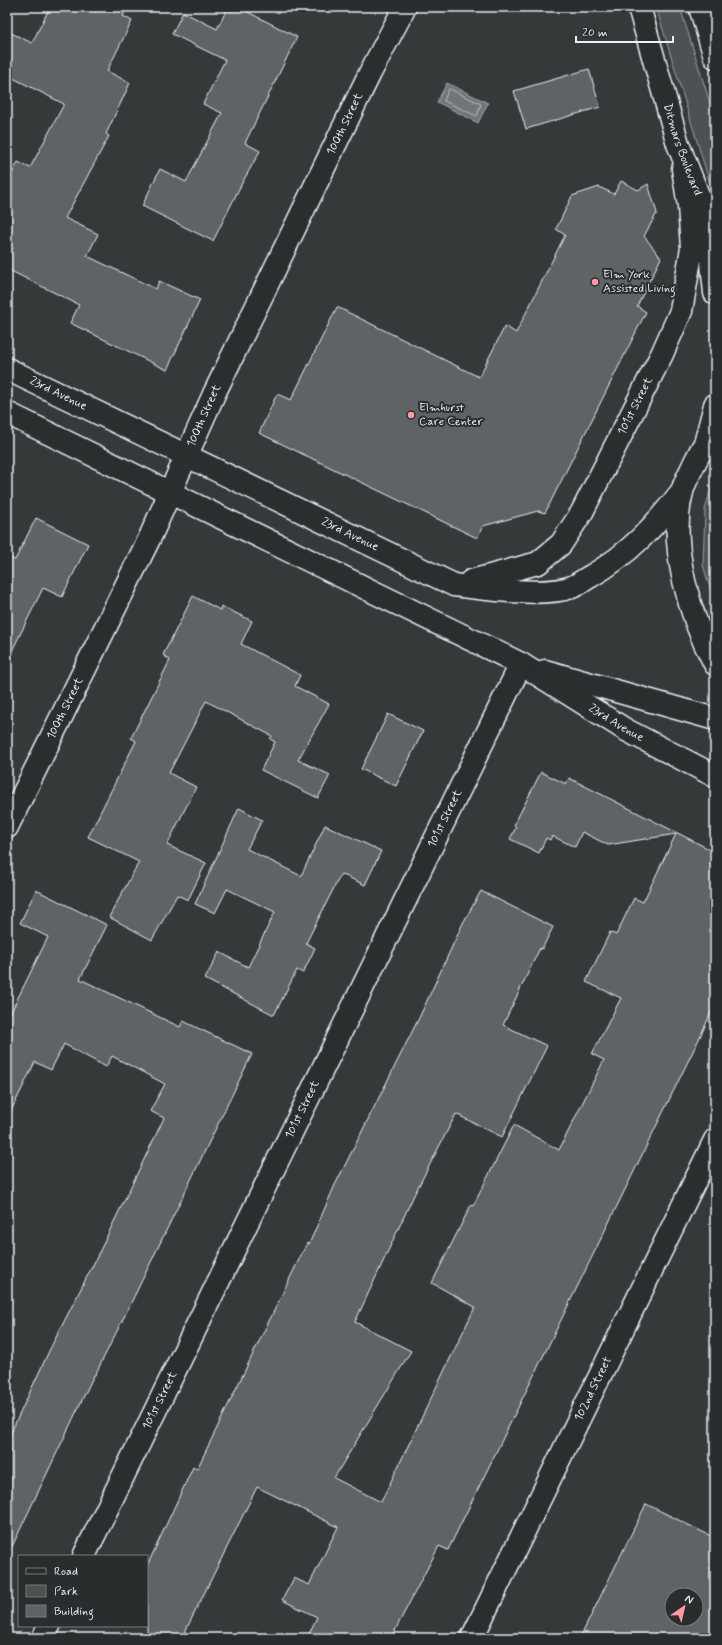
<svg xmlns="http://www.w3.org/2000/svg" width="722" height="1645" viewBox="0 0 722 1645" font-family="Mynerve,sans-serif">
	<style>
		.green { fill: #4d5152; stroke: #9aa1a5 }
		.water { fill: #707579; stroke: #a0a7ac }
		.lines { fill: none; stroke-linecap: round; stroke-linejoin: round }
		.shore { stroke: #b8bfc5; stroke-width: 1 }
		.building { fill: #5f6365; stroke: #e8f1f8; fill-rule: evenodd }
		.street-casing { stroke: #e8f1f8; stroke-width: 25 }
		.secondary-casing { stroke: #e8f1f8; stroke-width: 25 }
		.street { stroke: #2a2d2e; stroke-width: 22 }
		.secondary { stroke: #2a2d2e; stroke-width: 22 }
		.poi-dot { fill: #ff9aa2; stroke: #2a2d2e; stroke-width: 1.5 }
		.labels { text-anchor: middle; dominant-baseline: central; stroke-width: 4; stroke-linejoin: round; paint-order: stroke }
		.street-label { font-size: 12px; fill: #e8f1f8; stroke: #2a2d2e }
		.poi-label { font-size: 12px; fill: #e8f1f8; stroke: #2a2d2e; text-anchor: start }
	</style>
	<rect width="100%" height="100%" fill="#35393a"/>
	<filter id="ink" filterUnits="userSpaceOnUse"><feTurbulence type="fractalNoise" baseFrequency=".025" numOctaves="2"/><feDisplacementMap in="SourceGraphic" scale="8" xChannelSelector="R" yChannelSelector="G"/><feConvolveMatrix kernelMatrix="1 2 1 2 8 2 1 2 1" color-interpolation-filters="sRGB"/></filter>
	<g filter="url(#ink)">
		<path class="green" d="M656,7H680L715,119V200Z
			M715,474V604L703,565L705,510Z"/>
		<path class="water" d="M447,83L488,103L478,123L437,102Z"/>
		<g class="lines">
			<path class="shore" d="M450,89L481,104L477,116L444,101L448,90Z"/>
		</g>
		<path class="building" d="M50,7H127L123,16L132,21L107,71L130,83L106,134L109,136L65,218L98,234L87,256L156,289L159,281L200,300L167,370L70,323L79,305L7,269V183L18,162L30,168L64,104L7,75V31L32,43Z
			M228,7H238L297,37L245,143L260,151L242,183L213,241L142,206L160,169L186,182L222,113L203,104L225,60L172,34L183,12L217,29Z
			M589,69L600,107L526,129L514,91Z
			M621,181L638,190L648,184L657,213L644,236L661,258L637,306L646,312L545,513L538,511L483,526L477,538L259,433L277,394L291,400L337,307L479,377L505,326L516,333L565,235L556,229L572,196L599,187L614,194Z
			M36,518L88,544L62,597L43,588L7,661V557L15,560Z
			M193,596L220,610L221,606L252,621L241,644L300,675L295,686L329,704L298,760L330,775L318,798L261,770L275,742L270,739L272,736L206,701L169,773L196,787L167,845L206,863L188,900L177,895L152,940L109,917L139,862L88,837L136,741L131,738L170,660L163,655Z
			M388,714L423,731L396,786L361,769Z
			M541,772L566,784L569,778L715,852V1004L699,1039L448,1550L439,1546L391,1638H307L317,1617L282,1600L294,1578L309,1585L338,1527L257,1487L182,1638H147V1566L193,1467L197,1469L307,1243L309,1244L335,1185L419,1018L463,923L481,891L553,927L542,949L540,948L503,1025L547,1046L502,1137L456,1114L414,1195L355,1322L411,1351L334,1478L381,1502L475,1307L432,1283L471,1205L473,1206L514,1125L559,1150L604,1060L592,1054L621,998L586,982L610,932L616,935L634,898L643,902L676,834L608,845L582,832L575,847L552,836L550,840L546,838L539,853L510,839L516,827L514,825Z
			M239,808L262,820L247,849L301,876L325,825L381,851L365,885L341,874L306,943L315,948L303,973L297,970L274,1015L205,979L219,952L248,967L275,912L227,889L215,913L195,904Z
			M36,890L107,925L80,979L180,1027L183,1021L252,1054L129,1307L95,1375H94L7,1557V1441L50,1349L95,1261L164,1118L150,1111L165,1084L112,1056L106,1067L64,1044L51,1070L35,1062L7,1119V1020L48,937L20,923Z
			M646,1504L715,1538V1638H580ZM672,1595H696V1619H672Z"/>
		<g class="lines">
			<g class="street-casing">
				<g id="street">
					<path id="s1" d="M7,369L454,585C485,589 544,597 572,587C579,584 585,579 591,576C628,555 656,525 682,491"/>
					<path id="s2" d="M7,413L521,664L626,730L715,776"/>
					<path id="s3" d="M471,581L538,563L561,544L582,512L662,354L681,311L692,248L689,206L683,169"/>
					<path d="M545,671L715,719"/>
					<path id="s4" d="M7,827L151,535L214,394L370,73L405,7"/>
					<path id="s5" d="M84,1556L521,664"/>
					<path d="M43,1638L49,1626"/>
					<path id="s6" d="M472,1638L715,1140"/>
				</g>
			</g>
			<g class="secondary-casing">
				<g id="secondary">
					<path id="s7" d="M639,7L678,144L700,200L711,254L715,293"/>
					<path d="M700,7L715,57"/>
					<path d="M715,431C705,441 700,452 694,464C690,473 684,483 682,492C668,544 690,618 715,664"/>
					<path d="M706,440L715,405"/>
				</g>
			</g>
			<use href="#street" class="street"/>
			<use href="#secondary" class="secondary"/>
		</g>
	</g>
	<g class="poi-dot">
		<circle cx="595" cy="282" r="4"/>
		<circle cx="411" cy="415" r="4"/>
	</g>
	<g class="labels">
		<g class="street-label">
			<text stroke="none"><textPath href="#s4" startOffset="780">100th Street</textPath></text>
			<text stroke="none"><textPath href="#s7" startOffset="149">Ditmars Boulevard</textPath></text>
			<text stroke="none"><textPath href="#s1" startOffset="57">23rd Avenue</textPath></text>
			<text stroke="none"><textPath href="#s3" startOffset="256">101st Street</textPath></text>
			<text stroke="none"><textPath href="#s4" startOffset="456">100th Street</textPath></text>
			<text stroke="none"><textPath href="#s1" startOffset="381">23rd Avenue</textPath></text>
			<text stroke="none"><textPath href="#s4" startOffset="132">100th Street</textPath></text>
			<text stroke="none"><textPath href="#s2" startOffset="684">23rd Avenue</textPath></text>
			<text stroke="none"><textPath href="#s5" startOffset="821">101st Street</textPath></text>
			<text stroke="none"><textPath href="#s5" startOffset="497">101st Street</textPath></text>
			<text stroke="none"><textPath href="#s6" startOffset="277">102nd Street</textPath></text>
			<text stroke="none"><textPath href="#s5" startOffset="173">101st Street</textPath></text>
		</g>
		<g class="poi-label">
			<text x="603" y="275">Elm York<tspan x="603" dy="14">Assisted Living</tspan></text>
			<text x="419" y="408">Elmhurst<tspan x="419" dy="14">Care Center</tspan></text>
		</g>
	</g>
	<rect width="722" height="1645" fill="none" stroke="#2a2d2e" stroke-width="24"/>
	<rect x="12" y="12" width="698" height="1621" fill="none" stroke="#e8f1f8" stroke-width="1.5" filter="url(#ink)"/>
	<rect x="18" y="1555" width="130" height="72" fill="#2a2d2e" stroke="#767b7f"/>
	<rect x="26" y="1568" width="20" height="6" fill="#2a2d2e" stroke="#767b7f"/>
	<text x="54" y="1575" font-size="12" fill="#e8f1f8">Road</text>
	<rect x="26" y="1585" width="20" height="12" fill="#4d5152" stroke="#767b7f"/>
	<text x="54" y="1595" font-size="12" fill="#e8f1f8">Park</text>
	<rect x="26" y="1605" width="20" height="12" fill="#5f6365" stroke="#767b7f"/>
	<text x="54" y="1615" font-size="12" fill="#e8f1f8">Building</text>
	<g transform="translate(684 1607) rotate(34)"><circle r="19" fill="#2a2d2e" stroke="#767b7f"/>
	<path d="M0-3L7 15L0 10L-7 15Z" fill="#ff9aa2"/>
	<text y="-6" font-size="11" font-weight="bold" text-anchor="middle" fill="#e8f1f8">N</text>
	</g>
	<path d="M576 36v6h97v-6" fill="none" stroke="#e8f1f8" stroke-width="2"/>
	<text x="582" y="36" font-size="12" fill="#e8f1f8" stroke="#2a2d2e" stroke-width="3" paint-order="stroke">20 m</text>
</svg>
